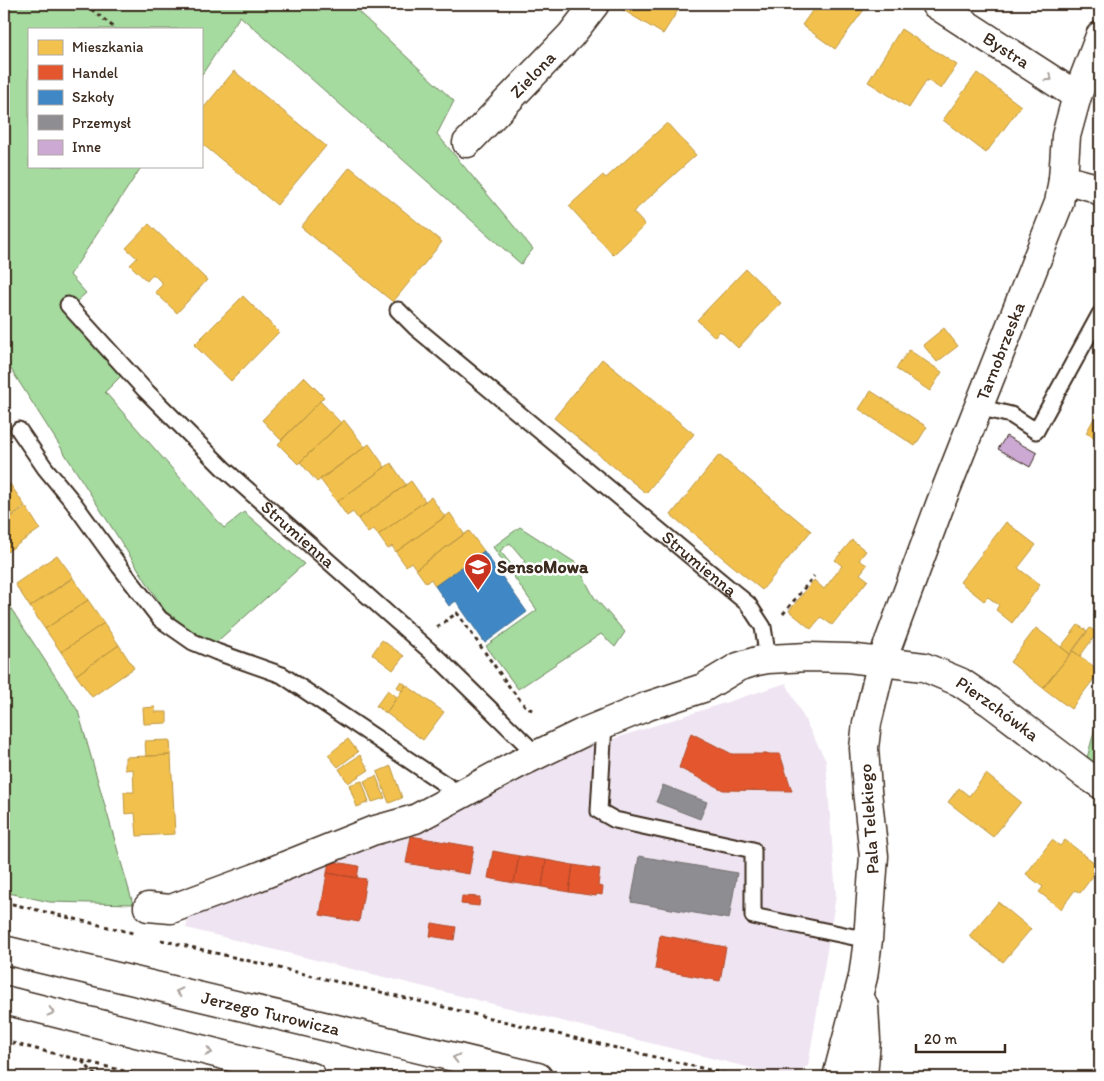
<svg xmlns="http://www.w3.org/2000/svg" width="1104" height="1081" viewBox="0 0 1104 1081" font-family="Itim,sans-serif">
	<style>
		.built { fill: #efe5f2 }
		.green { fill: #a5db9f; stroke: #70825e; fill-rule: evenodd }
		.homes { fill: #f2c14e; stroke: #bb9440 }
		.shops { fill: #e4572e; stroke: #b14a29 }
		.schools { fill: #3f88c5; stroke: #3e6c93 }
		.industry { fill: #8d8d92; stroke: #746f6f }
		.building { fill: #cba9d3; stroke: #3b2a1e }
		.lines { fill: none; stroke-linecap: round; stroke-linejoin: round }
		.lane-casing { stroke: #3b2a1e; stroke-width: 19 }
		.street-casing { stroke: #3b2a1e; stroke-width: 31 }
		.secondary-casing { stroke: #3b2a1e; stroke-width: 31 }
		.path { stroke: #3b2a1e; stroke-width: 3; stroke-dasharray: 4 4; stroke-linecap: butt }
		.lane { stroke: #fff; stroke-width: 15 }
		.street { stroke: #fff; stroke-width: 28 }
		.secondary { stroke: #fff; stroke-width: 28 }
		.oneway { stroke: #a79f9a }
		.labels { text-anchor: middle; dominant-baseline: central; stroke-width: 5; stroke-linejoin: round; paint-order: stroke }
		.street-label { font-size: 18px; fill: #3b2a1e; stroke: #fff }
		.poi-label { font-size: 18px; font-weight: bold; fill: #3b2a1e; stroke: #fff; text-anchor: start }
	</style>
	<rect width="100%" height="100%" fill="#fff"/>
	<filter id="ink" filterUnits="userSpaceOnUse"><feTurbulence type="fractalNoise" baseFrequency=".02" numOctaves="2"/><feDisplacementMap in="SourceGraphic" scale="10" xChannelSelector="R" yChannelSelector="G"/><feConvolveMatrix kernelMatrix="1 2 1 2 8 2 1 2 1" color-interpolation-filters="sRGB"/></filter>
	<g filter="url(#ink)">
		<path class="built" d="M786,683L826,761L836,896L808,1066L787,1077L186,928L189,915L594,745Z"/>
		<path class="green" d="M4,4H350L454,101L437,134L533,249L521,264L240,16L201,76V29H29V166H142L70,275L86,293L68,309L122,375L105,392L224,528L244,512L304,564L212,646L165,611L7,363L4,365Z
			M520,527L576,563L594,597L625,632L615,647L601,634L518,689L486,646L537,610L493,547ZM510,543L525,561L515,569L500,551Z
			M4,598L78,711L133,904L50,902L4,892Z
			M1100,709V767L1087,758Z"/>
		<path class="homes" d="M627,4H682L663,34L623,10Z
			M768,4H782L778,10Z
			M817,4H862L866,7L835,49L802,25Z
			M901,29L957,65L941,89L927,80L909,108L868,82Z
			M234,71L326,146L277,205L201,143V111Z
			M977,73L1021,106L986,153L943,120Z
			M667,123L696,155L633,212L645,225L613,255L569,206L603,175L606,178Z
			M350,167L442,242L393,302L301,227Z
			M149,224L207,280L177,313L155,292L163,284L153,274L147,281L130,265L137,258L126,248Z
			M746,269L781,303L738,348L720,331L715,337L697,320Z
			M243,296L279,332L231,381L194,345Z
			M944,328L958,346L937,362L923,345Z
			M909,350L942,372L930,391L896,369Z
			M602,359L694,434L646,493L554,418Z
			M304,377L324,397L281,440L262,420Z
			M871,391L927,427L915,446L859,409Z
			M320,401L341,423L298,464L278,444Z
			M1097,413L1100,415V441L1086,433Z
			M344,420L365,447L317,482L300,462Z
			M369,444L385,467L337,502L320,479Z
			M719,455L811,531L762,590L671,515Z
			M391,463L406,485L358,519L353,512L347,516L337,502Z
			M4,475L9,484L4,488Z
			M411,481L425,501L378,535L374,529L368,533L358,519Z
			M10,484L25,506L4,521V488Z
			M431,497L445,517L396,552L392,546L388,549L378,535Z
			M26,507L40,529L4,554V522Z
			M450,513L464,534L416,569L411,562L406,566L396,552Z
			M1006,522L1036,545L1018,568L1040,585L1012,623L996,610L999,605L988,597L984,601L960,582Z
			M469,531L484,551L435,586L431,579L426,583L416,569Z
			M852,540L866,551L859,560L867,565L860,574L868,580L832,625L821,617L811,629L789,611L814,580L824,589L842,566L835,560Z
			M57,555L73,577L30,607L15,584Z
			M73,578L88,600L45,629L30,607Z
			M88,600L104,623L61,652L45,629Z
			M104,623L119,645L76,675L61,652Z
			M1078,625L1087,631L1070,654L1061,647Z
			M1036,628L1070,654L1043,688L1010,662Z
			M1090,628L1097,633L1080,656L1073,651Z
			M382,640L404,656L393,670L372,654Z
			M119,645L134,668L92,697L76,675Z
			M1073,651L1100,671L1071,709L1043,688Z
			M401,681L406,685L402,691L397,687Z
			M406,685L444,712L423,740L386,713Z
			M388,690L397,697L386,713L376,706Z
			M155,707V712H167V723L144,724L143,708Z
			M348,739L358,752L338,767L328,755Z
			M170,740L171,755L146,756L145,741Z
			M171,755L175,834L137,836L135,813L125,814L124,792H134L133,769L125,770V757Z
			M360,755L369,770L348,783L339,769Z
			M391,766L402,798L389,803L377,772Z
			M986,774L1021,802L993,837L948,802L959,788L969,796Z
			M376,776L385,798L372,802L364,781Z
			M362,781L369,802L357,807L349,785Z
			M1052,840L1060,846L1065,840L1100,867L1080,893L1075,890L1061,909L1039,892L1043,887L1026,874Z
			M998,902L1031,929L1003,962L969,936Z"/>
		<path class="shops" d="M691,733L732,754H780L792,791L723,790L679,768Z
			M411,836L474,847L469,874L406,863Z
			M493,851L519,856L514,883L488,878Z
			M519,856L546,860L542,887L514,883Z
			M546,860L573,865L569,892L542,887Z
			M329,861L359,866L357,878L327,873Z
			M573,865L600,869L598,886L603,887L602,895L597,894L596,896L569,892Z
			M327,873L366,879L359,922L320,915Z
			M462,896L480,897L479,906L461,904Z
			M432,923L456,927L454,940L430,936Z
			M660,935L726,947L720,981L655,969Z"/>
		<path class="schools" d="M484,551L527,612L485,643L456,601L449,606L435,586Z"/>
		<path class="industry" d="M663,785L707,802L700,819L656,802Z
			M639,856L737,873L729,919L631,902Z"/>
		<path class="building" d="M1006,436L1037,453L1030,467L998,449Z"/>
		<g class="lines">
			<g class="lane-casing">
				<g id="lane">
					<path id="s1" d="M68,305L144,389L223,468L438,658L537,755"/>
					<path id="s2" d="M398,310L416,328L748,604L763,627L768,659"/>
					<path d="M978,407L1011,415L1036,431L1100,314"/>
					<path d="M19,430L45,468L73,502L120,567L160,619L193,642L217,652L282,675L461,795"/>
					<path d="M604,724L599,811L615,820L753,850V916L868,940"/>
				</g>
			</g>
			<g class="street-casing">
				<g id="street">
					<path id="s3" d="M935,4L1077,96"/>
					<path id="s4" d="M467,143L571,35L595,4"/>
					<path d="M1063,179L1093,187L1100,191"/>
					<path id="s5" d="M148,907L171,909L255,878L372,831L415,819L518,764L582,733L648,706L703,688L738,667L757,661L768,659L808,657L848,658L924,667L960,682L990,702L1085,774L1100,784"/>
					<path id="s6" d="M837,1077L863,977L868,940L874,856L867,791L864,748L867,723L882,661L941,502L1059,203L1063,179L1066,136L1077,96L1100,36"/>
					<path d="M863,1077L866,1040L864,1006"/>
				</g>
			</g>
			<g class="secondary-casing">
				<g id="secondary">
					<path id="s7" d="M4,950L538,1077"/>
					<path d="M4,1000L312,1077"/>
				</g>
			</g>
			<path class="path" d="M85,4L116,29
				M783,614L814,576
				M437,627L457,613L511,689L527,708L535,711
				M4,902L133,933
				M161,940L739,1077
				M4,1041L148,1077
				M82,1061L97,1077"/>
			<use href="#lane" class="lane"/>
			<use href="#street" class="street"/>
			<use href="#secondary" class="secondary"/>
		</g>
		<defs><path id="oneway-chevron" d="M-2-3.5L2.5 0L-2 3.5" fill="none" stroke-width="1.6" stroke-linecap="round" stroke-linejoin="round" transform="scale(1.25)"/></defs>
		<g class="oneway">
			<use href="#oneway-chevron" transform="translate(1049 78) rotate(33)"/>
			<use href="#oneway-chevron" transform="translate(179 992) rotate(-167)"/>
			<use href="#oneway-chevron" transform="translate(51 1012) rotate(14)"/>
			<use href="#oneway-chevron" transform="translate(209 1052) rotate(14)"/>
			<use href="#oneway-chevron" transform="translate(456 1058) rotate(-167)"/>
		</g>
	</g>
	<defs>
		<g id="school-pin" transform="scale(1.4375)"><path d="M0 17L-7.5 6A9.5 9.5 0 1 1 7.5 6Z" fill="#c8321e" stroke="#fff"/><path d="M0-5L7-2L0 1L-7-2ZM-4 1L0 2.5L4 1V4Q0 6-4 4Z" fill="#fff"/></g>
	</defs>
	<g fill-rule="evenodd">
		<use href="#school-pin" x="478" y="567"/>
	</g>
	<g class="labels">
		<g class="street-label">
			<text stroke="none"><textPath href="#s3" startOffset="85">Bystra</textPath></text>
			<text stroke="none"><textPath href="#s4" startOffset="95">Zielona</textPath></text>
			<text stroke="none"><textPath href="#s6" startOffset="754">Tarnobrzeska</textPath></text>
			<text stroke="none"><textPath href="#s1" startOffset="325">Strumienna</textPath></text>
			<text stroke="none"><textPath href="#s2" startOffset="394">Strumienna</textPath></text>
			<text stroke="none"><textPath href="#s5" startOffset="914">Pierzchówka</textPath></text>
			<text transform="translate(869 819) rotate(-94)">Pala Telekiego</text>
			<text stroke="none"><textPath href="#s7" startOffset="274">Jerzego Turowicza</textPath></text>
		</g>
		<g class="poi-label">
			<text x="497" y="567">SensoMowa</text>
		</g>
	</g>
	<rect width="1104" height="1081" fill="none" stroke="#fff" stroke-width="20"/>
	<rect x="10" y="10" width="1084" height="1061" fill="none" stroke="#3b2a1e" stroke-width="2" filter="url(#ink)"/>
	<rect x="28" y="28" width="175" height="140" fill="#ffffff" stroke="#b1aaa5"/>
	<rect x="38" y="40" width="25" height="15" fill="#f2c14e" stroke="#b1aaa5"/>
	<text x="72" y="52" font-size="15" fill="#3b2a1e">Mieszkania</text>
	<rect x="38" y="65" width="25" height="15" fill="#e4572e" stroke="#b1aaa5"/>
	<text x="72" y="78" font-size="15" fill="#3b2a1e">Handel</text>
	<rect x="38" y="90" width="25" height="15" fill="#3f88c5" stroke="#b1aaa5"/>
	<text x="72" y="102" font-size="15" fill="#3b2a1e">Szkoły</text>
	<rect x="38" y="115" width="25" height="15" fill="#8d8d92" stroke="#b1aaa5"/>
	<text x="72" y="128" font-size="15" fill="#3b2a1e">Przemysł</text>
	<rect x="38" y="140" width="25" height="15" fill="#cba9d3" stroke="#b1aaa5"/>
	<text x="72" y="152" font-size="15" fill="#3b2a1e">Inne</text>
	<path d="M916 1044v8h89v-8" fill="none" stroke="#3b2a1e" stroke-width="2.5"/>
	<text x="924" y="1044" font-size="15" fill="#3b2a1e" stroke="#ffffff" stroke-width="4" paint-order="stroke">20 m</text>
</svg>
